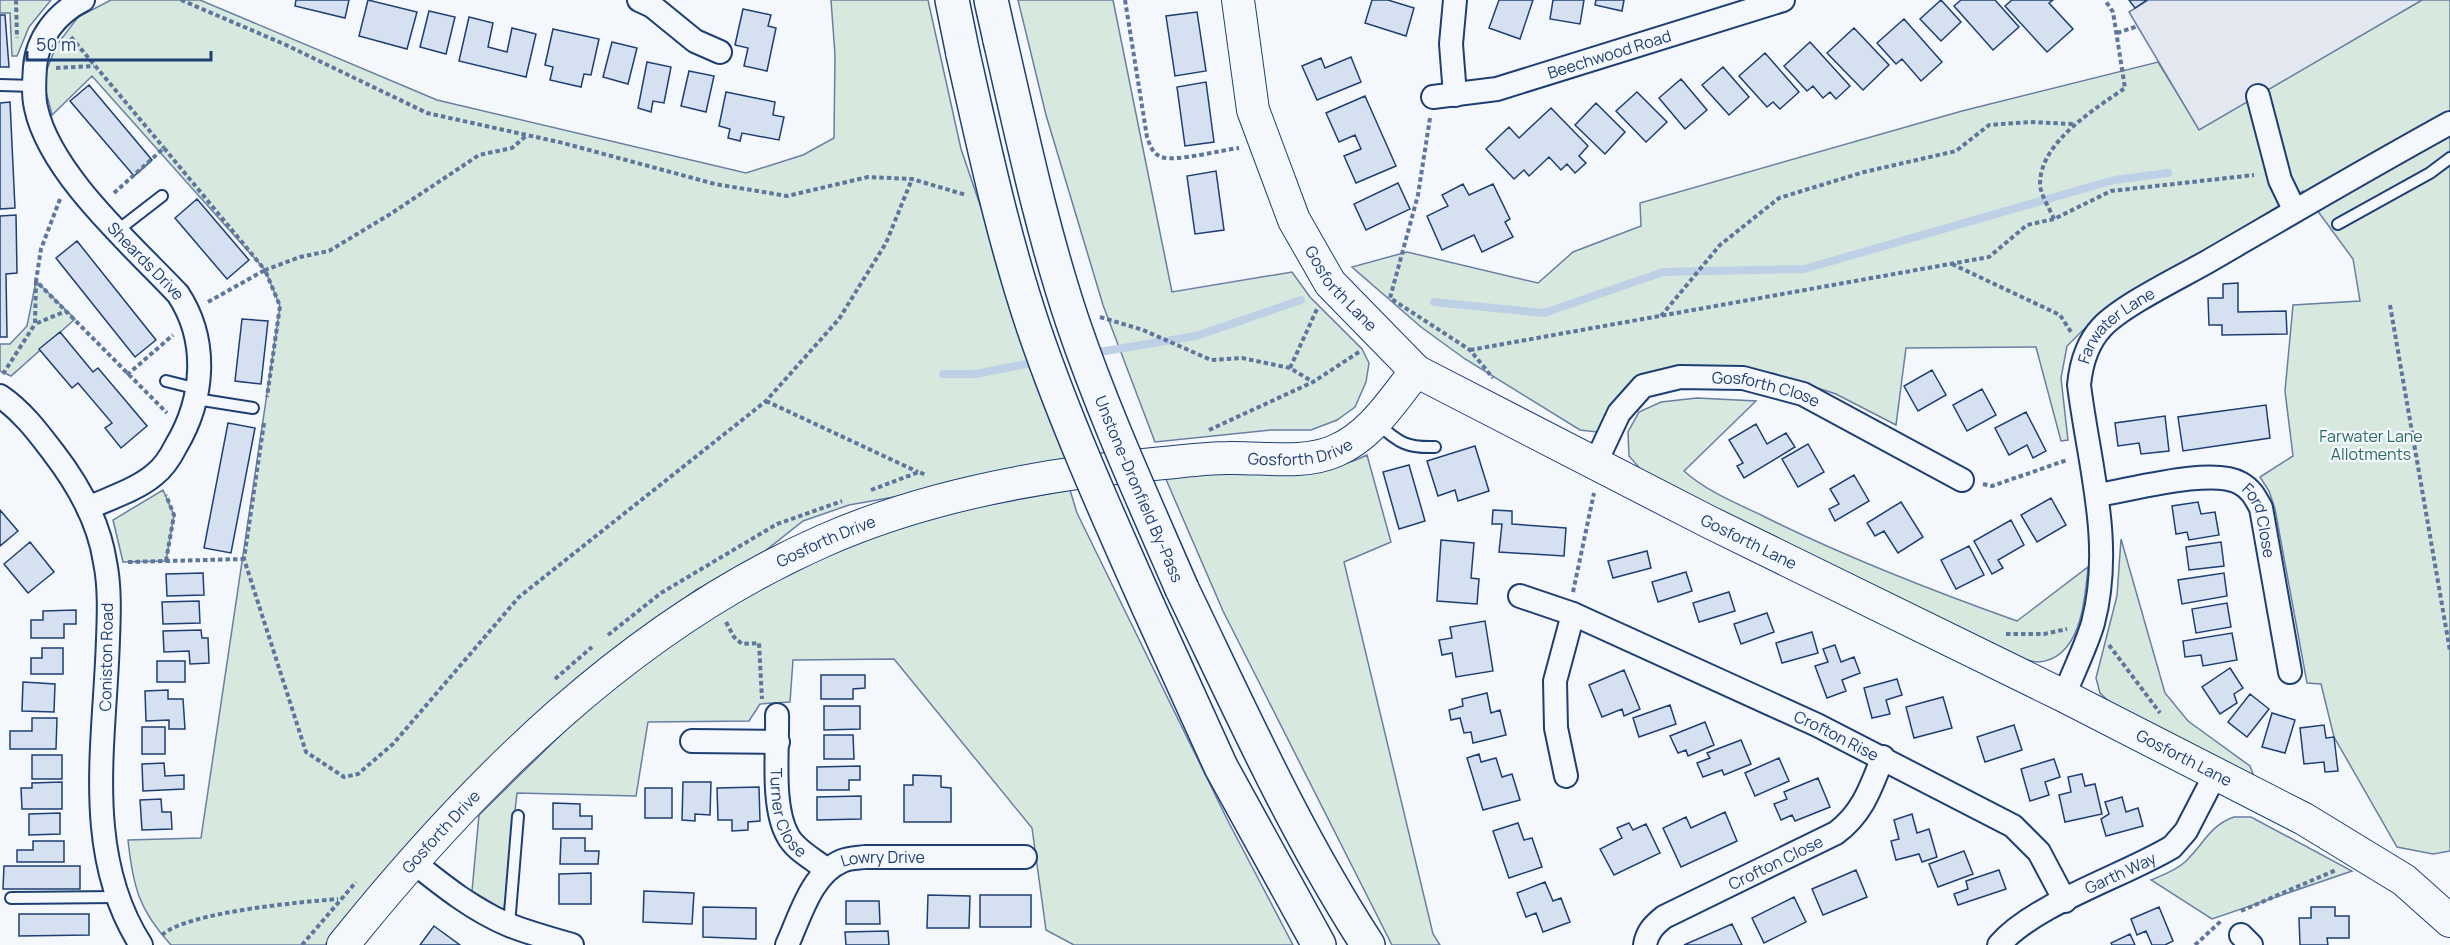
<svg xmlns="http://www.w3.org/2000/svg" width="2450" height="945" viewBox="0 0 2450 945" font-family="Manrope,sans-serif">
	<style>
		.green { fill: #d7e8df; stroke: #687fa3; stroke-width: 1.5 }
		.parking { fill: #e3e8f0; stroke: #687fa3; stroke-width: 1.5 }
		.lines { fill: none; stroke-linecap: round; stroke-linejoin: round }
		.stream { stroke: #bed0e5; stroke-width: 8 }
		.building { fill: #d5e0f0; stroke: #1d3f73; stroke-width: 1.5 }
		.lane-casing { stroke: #1d3f73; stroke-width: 14 }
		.street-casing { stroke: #1d3f73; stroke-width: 26 }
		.secondary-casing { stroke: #1d3f73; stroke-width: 34 }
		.highway-casing { stroke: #1d3f73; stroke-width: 36 }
		.path { stroke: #5e769c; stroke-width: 4; stroke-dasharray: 4.5 3; stroke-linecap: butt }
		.lane { stroke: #f4f7fb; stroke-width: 10 }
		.street { stroke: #f4f7fb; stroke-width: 22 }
		.secondary { stroke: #f4f7fb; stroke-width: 32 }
		.highway { stroke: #f4f7fb; stroke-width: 33 }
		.highway-bridge-casing { stroke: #1d3f73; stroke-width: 36; stroke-linecap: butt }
		.highway-bridge { stroke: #f4f7fb; stroke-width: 33 }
		.labels { text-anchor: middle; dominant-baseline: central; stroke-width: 4.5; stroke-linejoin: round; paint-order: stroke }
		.street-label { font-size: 16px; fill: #1d3f73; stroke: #f4f7fb }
		.park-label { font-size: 16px; fill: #2c6c60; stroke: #f4f7fb }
	</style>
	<rect width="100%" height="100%" fill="#f4f7fb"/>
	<path class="green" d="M0,0H51L29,27L17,56H12L10,13H0Z
		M111,0H200L437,100L746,173L803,155L834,138L835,55L831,0H928L961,149L1069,466L849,505L803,521L755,559L696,590L605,658L430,821L356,904L325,945H171C139,910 133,887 128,840L201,838L280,306L265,270L92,76L52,115L43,80L56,46L78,17Z
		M1018,0H1113L1172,292L1292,272L1310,297L1362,349L1369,363L1366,382L1355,407L1337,420L1311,430H1271L1155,442L1103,305L1046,115Z
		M2422,0H2450V851L2433,854L2397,847L2334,737L2321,684L2307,683L2275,509L2269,491L2260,477L2293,456L2285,391L2293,305L2360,301L2353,259L2303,191L2093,320L2067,346L2061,378L2068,440L2061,441L2036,347L1906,348L1896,425L1836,394L1772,373L1728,366L1687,368L1610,419L1597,432L1580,430L1465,359L1421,327L1352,267L1407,252L1538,283L1573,252L1641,226L1640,203L1962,111L2158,62L2199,129Z
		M36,281L75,319L11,376L0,371V344H10L27,326Z
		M1697,398L1756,401L1684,471C1706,491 1736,503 1763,516C1845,557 1930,590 2017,621L2088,567C2085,600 2081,659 2038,662C2031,662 2021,658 2015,657L1643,472L1629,456L1628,432L1639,412L1661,402Z
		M1367,455L1391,542L1344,562L1433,934L1440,945H1392L1223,611L1165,477C1188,475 1212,471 1235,470C1282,467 1323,477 1367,455Z
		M163,490L174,515L166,561L123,562L113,520Z
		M1070,490L1077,513L1229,823L1293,945H1074L1046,930L1032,828L894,659L793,660L790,702L760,704L749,721L648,722L636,796L517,793L504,910L472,891L479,815L584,712L658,651L747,596L862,539L957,511Z
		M2121,539L2165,693L2188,721L2250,766L2256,782L2116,708L2100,693L2096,678L2117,596Z
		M2234,817H2251L2352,871L2212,919L2151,880C2163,875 2175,871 2185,862C2203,845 2210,825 2234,817Z"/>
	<path class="parking" d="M2148,0H2422L2199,130L2129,12Z"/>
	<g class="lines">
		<path class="stream" d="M1434,302L1544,313L1663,272L1804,269L2114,180L2168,173
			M1093,353L1196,336L1301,300
			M943,374H975L1037,362"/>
	</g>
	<path class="building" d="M296,0H349L345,18L295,6Z
		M368,0L417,12L407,49L359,36Z
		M1372,0H1388L1414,8L1406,36L1365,23Z
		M1499,0H1533L1520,39L1489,28Z
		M1553,0H1584L1580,24L1550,19Z
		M1596,0H1624L1622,11L1595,5Z
		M1941,0L1961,22L1941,41L1920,19Z
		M1961,0H1995L2019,27L1993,50L1954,6Z
		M2012,0H2053L2049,3L2073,29L2047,52L2005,6Z
		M2129,0H2147L2135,8Z
		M743,9L771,15L768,26L776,28L767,71L744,66L748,48L735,45Z
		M429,11L455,17L446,54L420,47Z
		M1197,12L1206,71L1175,76L1166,16Z
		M0,15H5L9,67H0Z
		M469,17L493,23L488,47L507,52L512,28L536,34L526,77L459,61Z
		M1904,19L1942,62L1921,81L1902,59L1896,64L1877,43Z
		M1854,28L1889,65L1863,90L1827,53Z
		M553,29L599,39L591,75L584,74L581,87L550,80L553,67L545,65Z
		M612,42L637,48L628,84L603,77Z
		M1810,42L1850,86L1836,99L1830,92L1823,98L1813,86L1807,91L1784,66Z
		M1765,53L1799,92L1780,109L1773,102L1767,107L1739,76Z
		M1351,57L1361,82L1317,100L1302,66L1321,58L1325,68Z
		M647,62L671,67L664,103L653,101L651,112L638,108Z
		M1723,67L1749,97L1729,115L1702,85Z
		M689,71L714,76L706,112L681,106Z
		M1681,79L1707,110L1685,129L1659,98Z
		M1206,82L1214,142L1185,146L1177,87Z
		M89,85L152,160L134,176L70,101Z
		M726,92L775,102L773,115L784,117L779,140L742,133L740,141L728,138L730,129L719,126Z
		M1637,92L1667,122L1646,142L1616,111Z
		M1365,96L1396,166L1356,183L1344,156L1361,149L1355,135L1339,142L1326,113Z
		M10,102L15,208L0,209V103Z
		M1596,103L1625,132L1605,154L1575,125Z
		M1551,108L1588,146L1579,156L1586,163L1575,173L1567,164L1561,170L1549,157L1529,176L1524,170L1514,179L1486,149L1509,127L1519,138Z
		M1216,171L1224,230L1195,234L1187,176Z
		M1398,183L1410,209L1366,230L1354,204Z
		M1463,184L1469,195L1493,184L1510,219L1505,222L1513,237L1482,252L1474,235L1442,250L1427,216L1448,206L1442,195Z
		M197,199L249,260L227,279L175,218Z
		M16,215L17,273L6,274L7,337H0V216Z
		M77,241L156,340L135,357L56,258Z
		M2238,283V312L2286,311L2287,334L2222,335V325H2209L2208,298H2223V284Z
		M242,319L268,321L261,384L235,381Z
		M60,332L93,372L98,368L147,426L121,448L105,428L112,423L78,383L72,388L39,349Z
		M1932,370L1946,395L1918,411L1904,386Z
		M1982,389L1996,415L1967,431L1953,405Z
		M2266,405L2270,438L2183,451L2178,417Z
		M2026,412L2046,451L2033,458L2027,445L2009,455L1995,428Z
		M2165,416L2169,451L2141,454L2139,443L2118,446L2115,423Z
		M228,423L255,428L231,553L204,548Z
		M1756,424L1767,444L1786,433L1795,447L1744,478L1737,466L1743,463L1729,440Z
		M1808,444L1824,472L1798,487L1782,459Z
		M1475,446L1489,491L1458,501L1455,490L1438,496L1427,461Z
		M1409,465L1425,521L1399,529L1383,472Z
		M1854,475L1869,501L1835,521L1829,509L1839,504L1830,489Z
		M2051,498L2066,525L2037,542L2021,515Z
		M1901,502L1923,537L1898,553L1884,531L1875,536L1867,523Z
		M2198,502L2201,514L2215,512L2219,535L2189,540L2187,532L2176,534L2172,506Z
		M0,510L18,531L0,546Z
		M1493,510L1512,511V524L1566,528L1564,556L1499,552L1502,524H1492Z
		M2011,520L2024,545L1998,560L2003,568L1992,574L1974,541Z
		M1441,540L1474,543L1471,578L1479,579L1477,604L1437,601Z
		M30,542L54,572L28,593L4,564Z
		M2221,542L2224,566L2189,570L2186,547Z
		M1969,546L1984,575L1956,589L1941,560Z
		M1647,551L1651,568L1613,578L1608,561Z
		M1686,572L1692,591L1658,602L1652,582Z
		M203,573L204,595L167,596L166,574Z
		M2224,573L2227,596L2182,604L2178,580Z
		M1729,592L1735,611L1699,622L1693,603Z
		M199,601L200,623L163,624L162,602Z
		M2227,603L2231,627L2196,633L2192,609Z
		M76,610V624H64V638H31V620H43V611Z
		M1767,613L1774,632L1741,644L1734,624Z
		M1485,621L1493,671L1456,677L1452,653L1442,655L1439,640L1452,638L1450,627Z
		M201,630L202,638H208L209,663L190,664L189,651L164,652L163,631Z
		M1812,632L1818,653L1782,663L1776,643Z
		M2232,633L2237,660L2203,666L2201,655L2185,657L2183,641Z
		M1835,645L1841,662L1854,657L1860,673L1842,680L1846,691L1827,698L1815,666L1828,662L1823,649Z
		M42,648H63V674H31V658H42Z
		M157,661H185V682H157Z
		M2230,668L2243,688L2234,694L2237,703L2220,714L2202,687Z
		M1624,670L1640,709L1624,716L1622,709L1602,717L1589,685Z
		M821,675H865V688L853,689V699H821Z
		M1897,679L1902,695L1886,700L1890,714L1872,718L1864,688Z
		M23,682L55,684L54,712L22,711Z
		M168,690V699H183L185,729H169V720L146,721L145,691Z
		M1487,693L1491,713L1500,710L1506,735L1473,743L1471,732L1464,733L1460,718L1451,720L1449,710L1463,706L1462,699Z
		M2250,694L2269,709L2247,737L2228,722Z
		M1943,697L1952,728L1914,738L1906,707Z
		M1670,705L1676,724L1639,737L1633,718Z
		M824,706H860V729L824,730Z
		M2272,713L2295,720L2285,753L2262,747Z
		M32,718H57L56,749H10V731H32Z
		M1705,722L1714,745L1688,756L1686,750L1678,753L1670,736Z
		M2014,725L2022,750L1985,762L1977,737Z
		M2324,725L2326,738L2334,737L2338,771L2325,772L2324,762L2304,764L2300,728Z
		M142,727H165V754H142Z
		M824,735H853L854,759H824Z
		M1741,740L1751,764L1724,775L1722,770L1703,777L1697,763L1710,758L1707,753Z
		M1479,754L1481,762L1496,758L1502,777L1512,774L1520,800L1483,810L1467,758Z
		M32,755H62V779H32Z
		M1779,758L1789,781L1755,796L1745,773Z
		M2054,759L2060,777L2045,782L2049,795L2030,801L2021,769Z
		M164,763L165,776L184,775V789L143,791L142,764Z
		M860,766V780H849V790H817V767Z
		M2082,774L2085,786L2095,784L2102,814L2065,822L2059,795L2071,792L2068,777Z
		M913,775L941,776V787L951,788V822H904V785H913Z
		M1818,778L1830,807L1795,821L1792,815L1781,820L1774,804L1787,799L1784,792Z
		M62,782V809H22L21,788H32V783Z
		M683,782H711L710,815L695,814V821L682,820Z
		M759,787L760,821L748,822V830L732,831V820H718L717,788Z
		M645,788H672V818H645Z
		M861,796V819L817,820V797Z
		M2122,797L2126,812L2138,808L2143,826L2106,836L2101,819L2109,814L2105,802Z
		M161,799L162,812H171L172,829L142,830L140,800Z
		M553,803L580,804V816H592V829H553Z
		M1725,812L1737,841L1681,867L1663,828L1686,817L1691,828Z
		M60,813V834L29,835V814Z
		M1912,814L1917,833L1929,829L1937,857L1922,862L1919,854L1896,860L1891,841L1899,839L1894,820Z
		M1518,823L1524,840L1532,838L1542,867L1509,878L1493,831Z
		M1629,823L1633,830L1646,824L1660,853L1614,875L1600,849L1622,838L1617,828Z
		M561,838H585V851H599L598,864H560Z
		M33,841H64V862H17V850H33Z
		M1964,851L1973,874L1938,887L1929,864Z
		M4,866H80V889H3Z
		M1856,870L1867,897L1823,915L1812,889Z
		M1999,870L2006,889L1958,905L1954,894L1968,889L1966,881Z
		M591,873V904H559V874Z
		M1545,882L1553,901L1561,898L1570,922L1543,932L1536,913L1526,917L1517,893Z
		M644,891L694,893L692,924L643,922Z
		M928,895L970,896L969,928H927Z
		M980,895H1031V927H980Z
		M1794,897L1806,922L1764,943L1752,918Z
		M846,901H879L880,924H846Z
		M703,907L756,908V939L703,937Z
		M2159,907L2173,941L2165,945H2152L2146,931L2137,935L2131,919Z
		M2311,907H2335V916H2349V938H2327L2328,945H2300L2299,918H2311Z
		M19,914H89V935L19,936Z
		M1732,924L1742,945H1684Z
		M434,926L460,945H420Z
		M888,931L889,945H846L845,932Z
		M2130,934L2135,945H2112L2111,943Z"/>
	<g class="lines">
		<g class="lane-casing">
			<path id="lane" d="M0,85L34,86
				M2338,224L2430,173L2450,158
				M118,230L162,196
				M166,381L198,389
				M196,399L253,408
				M1378,424C1399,443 1407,448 1435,447
				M11,898L116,897
				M509,925L518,816"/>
		</g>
		<g class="street-casing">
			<g id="street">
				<path id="s1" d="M83,0C57,13 37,38 35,67C34,81 33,95 36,108C50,174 133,246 178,294C209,341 204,399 176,446C171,456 163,468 154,475C136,490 110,498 88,508"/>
				<path d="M639,0L652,6L695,41L720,52"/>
				<path d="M1455,0L1451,44L1455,95"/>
				<path d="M2258,96L2280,180L2294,209"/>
				<path id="s2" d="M1433,97L1497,89L1783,0"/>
				<path d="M0,396C22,411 37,431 53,452C77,483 99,522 105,562C110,586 109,614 108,639C105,742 82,853 141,945"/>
				<path id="s3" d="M1595,464L1619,413L1643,386L1680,377L1743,378L1803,394L1962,480"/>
				<path id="s4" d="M2098,495C2131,490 2212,467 2240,483C2251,489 2255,497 2261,508L2290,672"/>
				<path id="s5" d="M1520,596L1573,614L1817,725L2013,826L2039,852L2065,901"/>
				<path id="s6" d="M2064,696C2073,672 2086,647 2093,623C2114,543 2089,465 2079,385C2081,364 2087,343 2102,327C2123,305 2179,278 2207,262C2288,215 2368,168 2450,123"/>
				<path id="s7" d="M777,715C778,749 771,807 788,836C795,850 815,860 827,870"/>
				<path d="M692,741L778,742"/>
				<path d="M1566,776L1556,728L1555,681L1573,614"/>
				<path d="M412,861C442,885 473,910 509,925C529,933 551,939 572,945"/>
				<path d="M2241,935L2251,945"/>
				<path id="s8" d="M787,945C800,917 811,874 842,861C849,858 858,858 865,857H1025"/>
				<path id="s9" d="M1645,945C1647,932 1654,925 1664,917L1836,833C1863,813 1871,787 1883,757"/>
				<path id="s10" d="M1999,945C2034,904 2124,876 2172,847L2186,831L2216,773"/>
			</g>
		</g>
		<g class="secondary-casing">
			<g id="secondary">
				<path id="s11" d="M1238,0L1253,110L1294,220L1330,283L1416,371L1709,522L2064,696L2304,819L2404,880L2450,921"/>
				<path id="s12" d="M343,945C473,783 630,626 823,541C929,494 1049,473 1164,463C1185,461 1207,458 1228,458C1262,457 1303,465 1335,451C1371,436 1393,400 1416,371"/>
			</g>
		</g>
		<g class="highway-casing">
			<path id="highway" d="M952,0L963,54
				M991,0L1000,40
				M1182,589C1240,709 1295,833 1368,945
				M1148,606L1221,767L1319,945"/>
		</g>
		<path class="path" d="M16,0L17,38
			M181,0L284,44L427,113L563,143L715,184L787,196L868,177L912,179L966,195
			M1125,0L1147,137C1150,145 1152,153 1161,157C1177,162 1221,150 1239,148
			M2117,33L2138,26
			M71,37L164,148
			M56,68L94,66
			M1430,118L1418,195L1390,298L1470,350L1493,378
			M114,193L164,148L265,270L300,257L329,251L392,213L479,155L512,148L527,135
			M60,199L41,249L36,281L167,413
			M2054,219C2050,209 2040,194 2040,184C2040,142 2095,109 2125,88L2113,12L2105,0
			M1952,264L2060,315L2071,332
			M36,281L35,324L66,311
			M208,302L265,270L280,306L267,397
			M2390,305L2450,651
			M1661,316L1720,245L1779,198L1864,172L1956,151L1989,125L2030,122L2073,124
			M1100,317L1143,330L1211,360L1242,358L1290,368L1313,382
			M1470,350L1989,257L2027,225L2054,219L2111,191L2254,175
			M1290,368L1317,309
			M3,374L35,324
			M127,375L173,335
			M766,401L918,472
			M264,423L244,559L306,752L344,777L358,774L393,744L519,597L766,401L839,319L886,243L912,179
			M1209,430L1313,382L1359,352
			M1983,484L1992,486L2067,460
			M871,490L919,472L926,475
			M166,561L174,515L166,495
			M128,562L244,559
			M1573,592L1594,493
			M726,622L734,637L742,644L759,643L762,699
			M2006,634H2044L2067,629
			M608,635L661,593L777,524L842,501
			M2109,645L2160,713
			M555,679L592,647
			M2241,911L2336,870
			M162,935C187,912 301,902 338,899
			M302,945L356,882
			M2195,945L2221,921"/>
		<use href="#lane" class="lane"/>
		<use href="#street" class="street"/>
		<use href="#secondary" class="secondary"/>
		<use href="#highway" class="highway"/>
		<g class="highway-bridge-casing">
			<g id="highway-bridge">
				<path id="s13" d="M1000,40C1022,135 1042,231 1073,323C1104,414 1144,501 1182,589"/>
				<path d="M963,54C984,147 1004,241 1035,332C1067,425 1108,516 1148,606"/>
			</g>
		</g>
		<use href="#highway-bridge" class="highway-bridge"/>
	</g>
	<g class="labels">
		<g class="street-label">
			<text stroke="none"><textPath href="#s2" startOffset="182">Beechwood Road</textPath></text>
			<text stroke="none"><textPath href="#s1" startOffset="318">Sheards Drive</textPath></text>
			<text stroke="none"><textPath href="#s11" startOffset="312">Gosforth Lane</textPath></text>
			<text stroke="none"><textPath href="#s6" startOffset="393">Farwater Lane</textPath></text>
			<text stroke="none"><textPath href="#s3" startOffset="218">Gosforth Close</textPath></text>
			<text stroke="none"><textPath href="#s12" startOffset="1122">Gosforth Drive</textPath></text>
			<text stroke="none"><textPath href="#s13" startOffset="471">Unstone-Dronfield By-Pass</textPath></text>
			<text stroke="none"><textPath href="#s4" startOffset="189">Ford Close</textPath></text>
			<text stroke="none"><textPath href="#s11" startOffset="798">Gosforth Lane</textPath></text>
			<text stroke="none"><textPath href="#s12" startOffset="636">Gosforth Drive</textPath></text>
			<text transform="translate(106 657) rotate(-89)">Coniston Road</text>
			<text stroke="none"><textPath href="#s5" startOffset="346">Crofton Rise</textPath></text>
			<text stroke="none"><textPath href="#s11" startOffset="1284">Gosforth Lane</textPath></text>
			<text stroke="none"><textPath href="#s7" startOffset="100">Turner Close</textPath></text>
			<text stroke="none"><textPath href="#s12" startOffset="150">Gosforth Drive</textPath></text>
			<text stroke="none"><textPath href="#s8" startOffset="144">Lowry Drive</textPath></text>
			<text stroke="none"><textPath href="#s9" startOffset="159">Crofton Close</textPath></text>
			<text stroke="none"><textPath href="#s10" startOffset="142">Garth Way</textPath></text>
		</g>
		<g class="park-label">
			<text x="2371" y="436">Farwater Lane<tspan x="2371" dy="18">Allotments</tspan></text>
		</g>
	</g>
	<path d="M27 51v9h184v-9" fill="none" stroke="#1d3f73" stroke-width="3"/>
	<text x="36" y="51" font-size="18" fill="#1d3f73" stroke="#f4f7fb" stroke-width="4.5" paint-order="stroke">50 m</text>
</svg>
